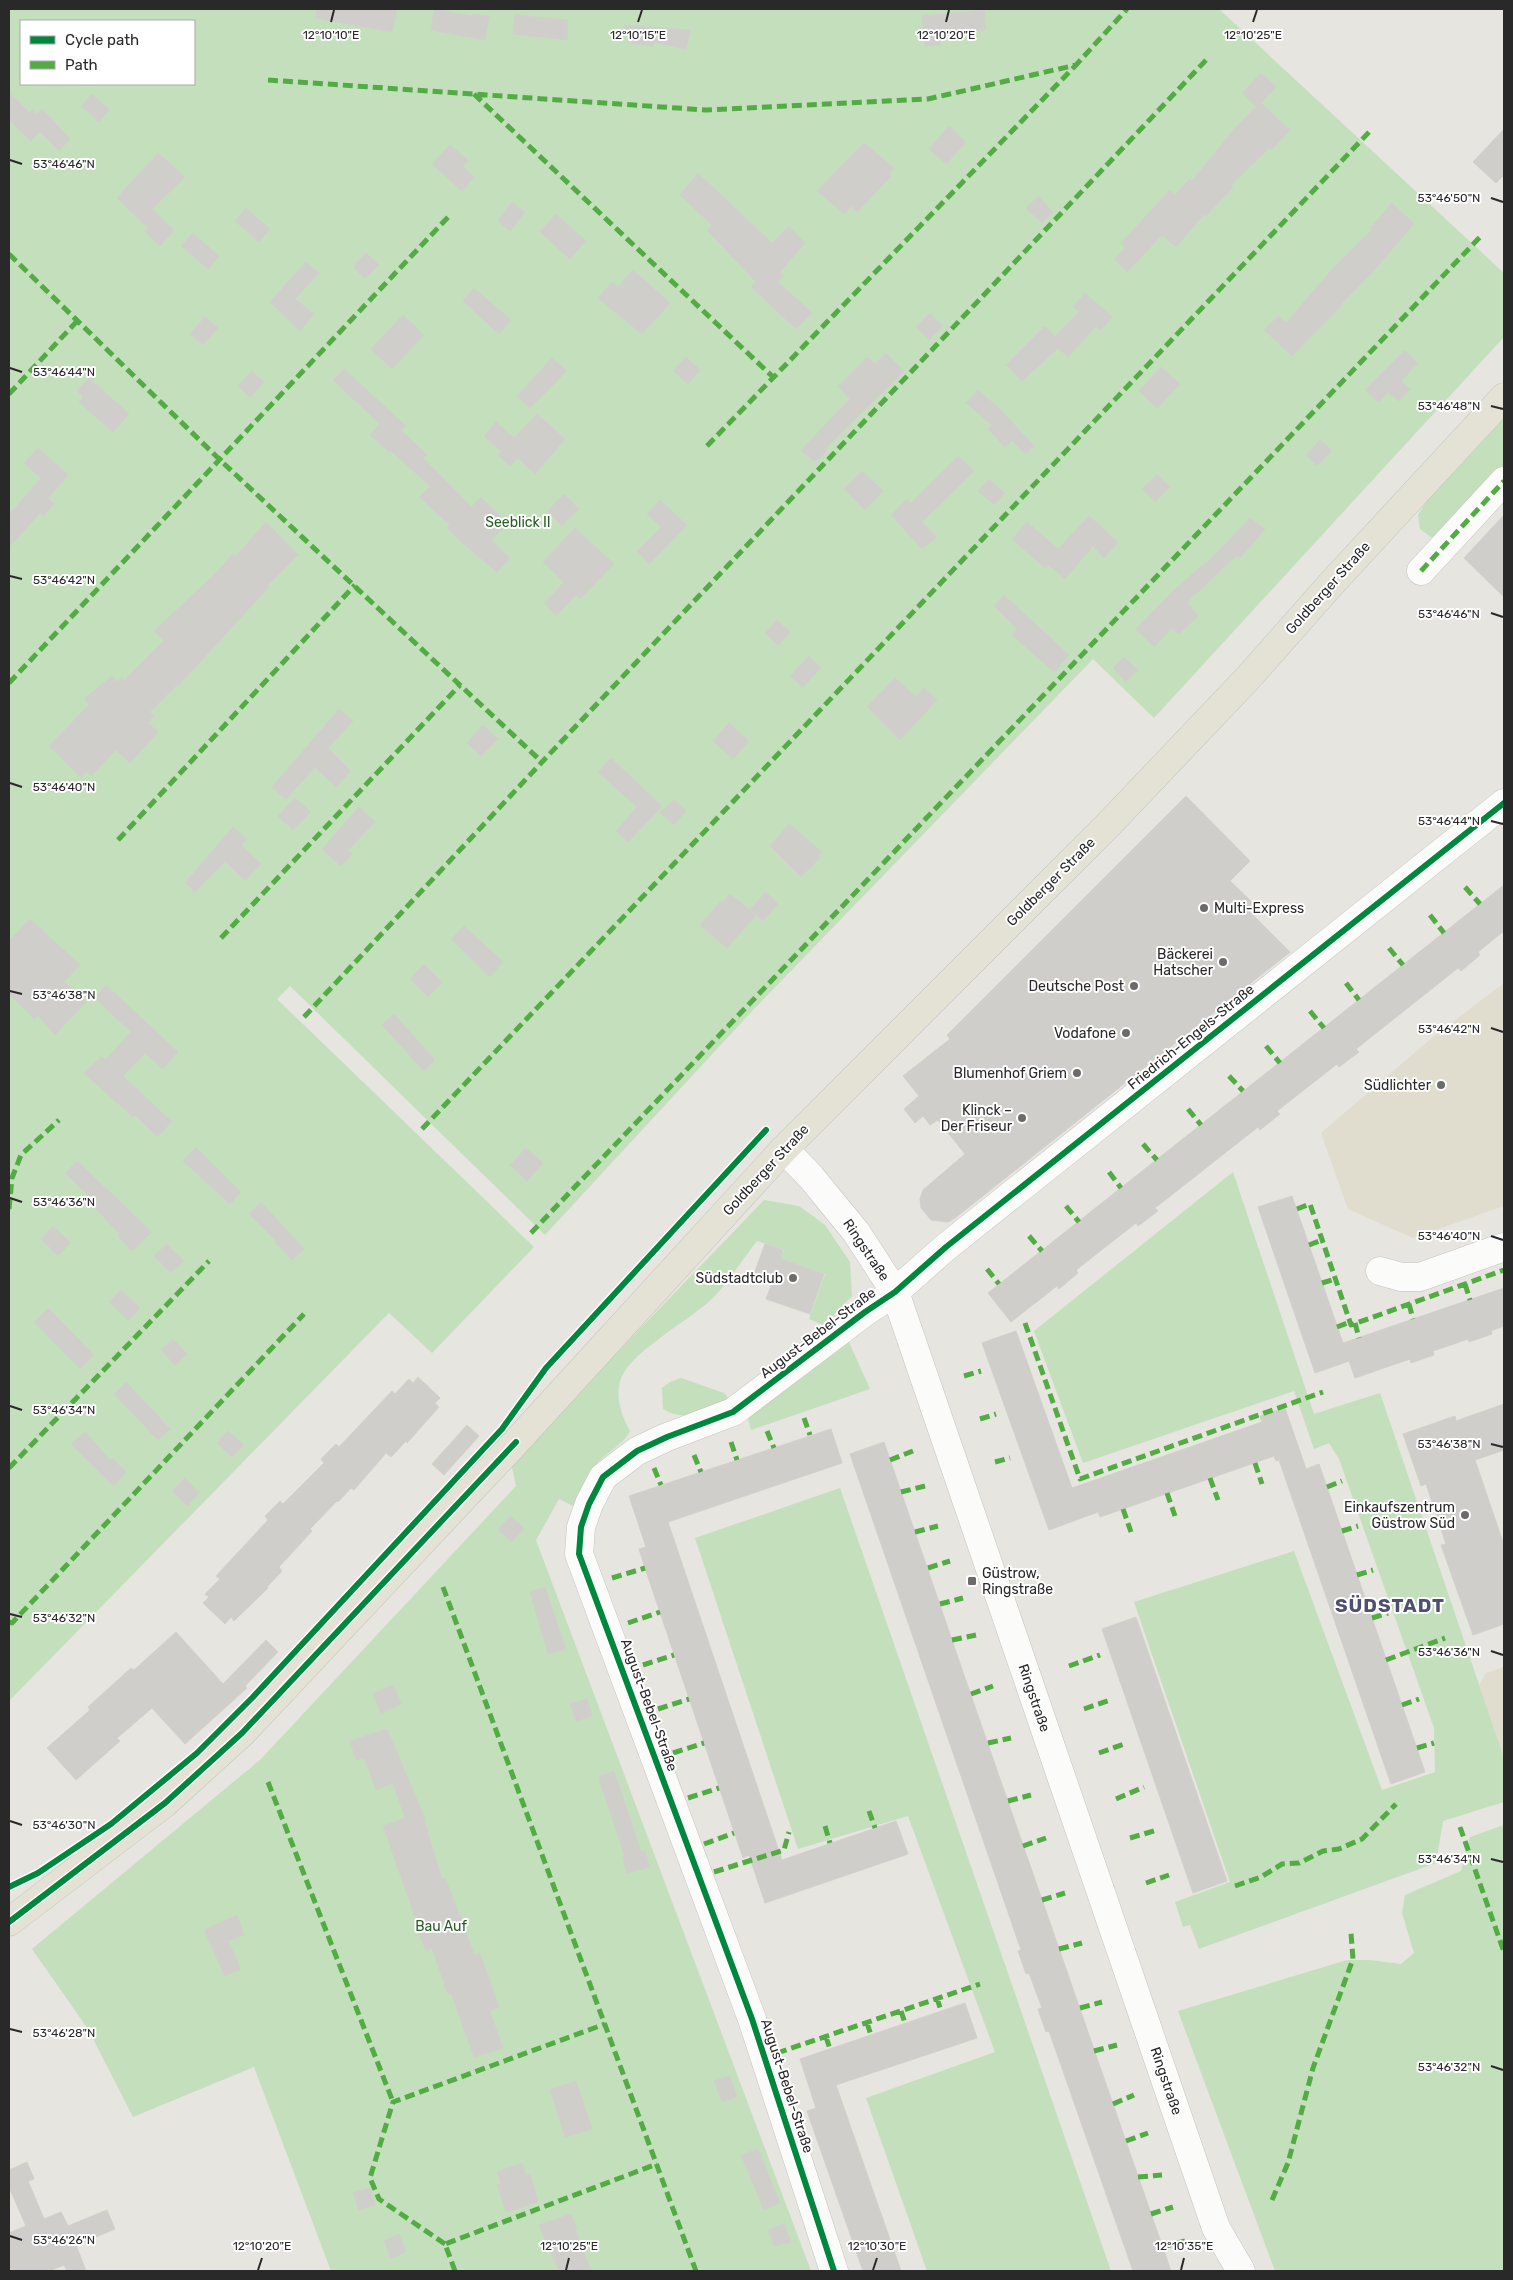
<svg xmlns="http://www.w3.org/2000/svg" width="1513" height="2280" viewBox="0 0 1513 2280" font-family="Rubik,sans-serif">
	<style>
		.education { fill: #e0ddcf }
		.green { fill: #c4dfbc; fill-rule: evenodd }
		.building { fill: #cfceca; stroke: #d1d0cb }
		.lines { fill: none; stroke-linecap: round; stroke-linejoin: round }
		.minor-casing { stroke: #c5c4c4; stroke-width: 29 }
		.major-casing { stroke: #c3c3c1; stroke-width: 29 }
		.minor { stroke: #fbfbfa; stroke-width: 28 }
		.major { stroke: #e3e2d5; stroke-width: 28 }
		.quiet { stroke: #53ab44; stroke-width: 5; stroke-dasharray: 10 5; stroke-linecap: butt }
		.cycleway-casing { stroke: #fff; stroke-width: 9 }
		.cycleway { stroke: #00873e; stroke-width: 6 }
		.ticks { fill: none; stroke: #292929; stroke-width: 2 }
		.poi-dot { fill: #6b6b69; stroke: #fff; stroke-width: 2 }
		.labels { text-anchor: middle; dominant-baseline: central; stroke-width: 4; stroke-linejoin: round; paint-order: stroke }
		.park-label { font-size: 14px; fill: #255d22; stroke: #fff }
		.street-label { font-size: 14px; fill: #292929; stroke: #fff }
		.poi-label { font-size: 14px; fill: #292929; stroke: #fff; text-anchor: end }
		.district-label { font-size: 19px; font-weight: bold; letter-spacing: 1px; fill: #4f4f74; stroke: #fff }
		.ticks-label { font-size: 12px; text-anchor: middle; fill: #292929; stroke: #fff; stroke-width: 4; stroke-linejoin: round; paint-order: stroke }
	</style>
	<rect width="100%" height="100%" fill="#e6e5df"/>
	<path class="education" d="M1504,983V1206L1413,1238L1348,1209L1321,1133L1433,1037Z
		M1504,1667V1758L1479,1685L1486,1673Z"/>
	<path class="green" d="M9,9H1219L1504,273V337L1154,718L1093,659L753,1010L545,1235L290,986L277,999L534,1247L432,1353L389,1313L9,1701ZM21,21H194V84H21Z
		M1504,418V467L1441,535L1431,537L1420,529L1418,515L1427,500Z
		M1233,1172L1314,1414L1380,1393L1504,1758V1802L1443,1821L1436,1863L1199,1949L1190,1925L1183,1927L1175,1902L1230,1882L1134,1602L1294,1551L1382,1790L1435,1772L1434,1728L1339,1459L1329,1443L1314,1449L1294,1391L1083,1463L1034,1331Z
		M764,1200L799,1206L825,1225L850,1262L852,1296L824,1325L809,1319L825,1274L781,1259L784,1250L757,1241C743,1259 730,1279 715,1296C692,1319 635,1349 622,1376C614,1394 621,1415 630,1431C624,1445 601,1455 591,1471C585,1482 581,1496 577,1508L559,1499L536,1540L811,2271H331L254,2067L133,2117L88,2029L32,1949L261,1759L516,1486L511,1463Z
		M848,1340L870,1389L751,1430L748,1418Z
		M681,1378L724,1393L729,1399C706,1408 686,1424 663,1409L662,1388L670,1382Z
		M840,1488L1111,2271H927L866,2098L995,2052L908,1816L798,1849L695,1538Z
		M1504,1825V2271H1275L1178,2011L1347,1960H1370L1401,1964L1414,1953L1402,1913L1405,1895L1461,1871L1470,1837Z"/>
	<path class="building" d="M316,9H397L392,32L316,18Z
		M434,9L472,16L473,14L489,16L485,40L431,30Z
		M984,10L986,30L940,35L941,45L925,46L922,16Z
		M515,15L568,20L567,40L513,34Z
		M625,25L690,30L686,49L654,42V46L632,44V37L623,35Z
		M1261,73L1276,87L1260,104L1261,103L1290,130L1271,150L1269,148L1231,185L1233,187L1206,216L1204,214L1176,247L1162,235L1127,272L1114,259L1125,248L1121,243L1170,190L1175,195L1190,179L1192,181L1235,128L1256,107L1242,93Z
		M9,93L30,113L32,110L37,114L42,109L70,139L59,151L40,132L31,141L9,120Z
		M92,94L109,109L99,122L81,106Z
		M949,126L966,142L946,164L929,149Z
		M1504,129V175L1496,183L1473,162Z
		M864,143L894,168L889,174L891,176L857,212L851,206L844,214L817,191Z
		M450,145L468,160L463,166L474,177L462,191L432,164Z
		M158,153L185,177L152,209L174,230L160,246L145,232L148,228L117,198Z
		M698,173L772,243L789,226L805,243L780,272L784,276L778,282L812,313L796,329L751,287L756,282L707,230L712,225L680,195Z
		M1038,196L1053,212L1042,223L1026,208Z
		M512,202L525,212L510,231L498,221Z
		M1392,203L1414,224L1377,267L1342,303L1343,304L1292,356L1264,330L1278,316L1286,323L1335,266L1372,230L1370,228Z
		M246,208L270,229L259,242L235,221Z
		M556,214L586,241L570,259L540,232Z
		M193,233L219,256L208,269L181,246Z
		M366,253L379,265L365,279L353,267Z
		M306,262L319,273L295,299L314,314L300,331L270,302Z
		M633,270L670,303L642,334L598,298L612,282L618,287Z
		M474,288L511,320L499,334L463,301Z
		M1085,293L1112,317L1101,330L1096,326L1068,357L1058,348L1022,381L1006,365L1045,326L1055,336L1079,312L1073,307Z
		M930,313L943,326L929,340L916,327Z
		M403,315L424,335L392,369L371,349Z
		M205,317L218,328L203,345L190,334Z
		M1405,350L1418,363L1401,381L1410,389L1399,401L1388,392L1379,402L1365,390Z
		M886,353L904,371L825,449L827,451L818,460H812L801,450L850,399L838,386L867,357L875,364Z
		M686,357L700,370L688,384L673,371Z
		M552,358L567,371L530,408L517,396Z
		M1161,367L1180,384L1157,408L1139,391Z
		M344,369L406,426L401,430L427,455L423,458L471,507L481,497L508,524L491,540L510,558L497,572L460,541L447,528L450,525L419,497L430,486L390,450L389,452L370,435L380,424L333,380Z
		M252,371L264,382L250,397L238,386Z
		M89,378L129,414L113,432L79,402L83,397L77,391Z
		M978,390L1001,410L1034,446L1026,454L1012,441L1005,447L988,429L992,425L966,403Z
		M537,414L565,439L535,474L518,458L510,466L498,455L501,451L484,436L496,422L514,438Z
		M1320,440L1332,451L1317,466L1306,455Z
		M38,448L68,475L48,498L54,504L43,516L40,513L9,547V515L41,478L24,463Z
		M958,456L974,471L922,522L937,537L922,549L891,515L907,499L911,503Z
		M862,471L883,491L865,510L844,489Z
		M1157,475L1170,487L1155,502L1142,489Z
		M989,479L1005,493L994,505L978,491Z
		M564,494L579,509L562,526L547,511Z
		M660,500L687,525L649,564L637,551L661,527L647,514Z
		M1504,515V597L1464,558Z
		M1089,516L1118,542L1104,558L1093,546L1065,579L1048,564L1045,568L1012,539L1027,522L1058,549Z
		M1250,518L1265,529L1241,557L1236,556L1187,602L1198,616L1179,634L1172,628L1154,647L1136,629L1174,590L1206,562L1207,563Z
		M266,522L298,555L267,586L269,587L178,686L177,685L150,712L154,716L148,723L158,732L130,763L116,750L91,776L86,771L81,778L49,746L89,705L84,699L112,676L117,682L122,677L124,680L164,640L154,631L214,575L233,554L236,556Z
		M575,528L614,564L580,599L576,595L556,616L545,603L564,582L543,562Z
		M1004,595L1069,655L1054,672L1012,635L1017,629L994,606Z
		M777,620L790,632L778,645L765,633Z
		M809,656L821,668L803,687L790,676Z
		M1124,657L1138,670L1126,682L1113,668Z
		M895,678L916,697L924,688L937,700L900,740L867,707Z
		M339,709L353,721L328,748L351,771L336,787L315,767L286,799L272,787Z
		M729,723L749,741L733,759L713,741Z
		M483,725L498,739L481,756L467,743Z
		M611,758L662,806L628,842L616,831L637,807L598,772Z
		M1186,796L1250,861L1230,881L1253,903L1247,909L1290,952L955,1218L948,1222L931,1220L921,1208L920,1199L923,1190L965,1154L938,1120L930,1125L923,1116L915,1123L904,1109L919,1096L903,1076L950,1039L947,1035Z
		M295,798L311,812L293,830L278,816Z
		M674,800L686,811L674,825L660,813Z
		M359,807L375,822L348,850L352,854L341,866L322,849Z
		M789,824L822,852L818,856L820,858L801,877L770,846Z
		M233,827L247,839L241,845L261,864L245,881L225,861L195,892L185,883Z
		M1504,885V931L1478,952L1480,955L1461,971L1458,968L1356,1049L1359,1052L1339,1067L1337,1064L1277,1111L1280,1114L1260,1130L1258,1127L1155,1208L1158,1211L1138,1226L1136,1223L1076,1270L1078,1273L1059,1289L1057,1286L1011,1322L988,1293Z
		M766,892L778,904L763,921L750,909Z
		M730,894L756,915L727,948L700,925L722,900L724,902Z
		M30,919L80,965L64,982L86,1002L55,1035L38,1016L34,1019L9,994V941Z
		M464,926L503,962L490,977L451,939Z
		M424,964L442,982L428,997L410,979Z
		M106,985L178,1052L163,1069L145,1053L123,1076L172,1122L157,1137L135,1115L133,1117L84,1073L101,1057L105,1060L131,1032L95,998Z
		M394,1014L435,1060L424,1071L382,1025Z
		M196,1147L241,1192L230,1204L183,1161Z
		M526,1148L543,1163L527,1181L510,1165Z
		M77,1161L152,1232L132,1251L118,1236L120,1234L86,1199L89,1196L65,1173Z
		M1292,1196L1343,1343L1504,1288V1326L1491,1331L1492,1334L1469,1342L1468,1339L1433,1351L1434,1355L1411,1363L1410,1359L1355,1378L1349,1361L1315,1373L1258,1207Z
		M261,1202L304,1249L292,1260L275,1242L276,1241L249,1214Z
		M53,1226L71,1243L58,1256L41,1239Z
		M166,1244L184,1261L171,1273L154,1256Z
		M765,1244L783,1250L781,1259L824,1274L810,1314L766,1299L773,1281L754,1274Z
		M121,1290L140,1308L128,1321L109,1302Z
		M48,1308L94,1355L80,1369L34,1322Z
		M1016,1331L1072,1488L1262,1422L1260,1416L1285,1408L1306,1469L1319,1464L1425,1772L1391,1784L1279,1460L1276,1461L1274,1456L1100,1517L1098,1512L1049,1530L982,1343Z
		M173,1339L187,1354L175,1365L161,1350Z
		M418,1377L440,1398L435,1403L439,1407L407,1443L406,1441L391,1457L386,1453L354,1490L351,1488L338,1502L337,1501L310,1529L312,1531L279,1567L282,1571L267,1587L268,1588L234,1621L231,1617L225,1624L203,1603L209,1597L205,1594L220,1579L216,1576L268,1520L265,1516L280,1501L283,1504L324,1463L321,1459L336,1444L339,1447L392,1391L395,1394L409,1379L413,1383Z
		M126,1382L170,1429L158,1440L114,1394Z
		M1504,1404V1450L1475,1460L1504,1545V1624L1473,1635L1441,1545L1446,1544L1426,1484L1421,1486L1403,1434L1455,1416L1456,1421Z
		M467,1425L479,1436L444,1475L432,1464Z
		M831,1429L842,1463L668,1522L782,1860L896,1821L908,1854L765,1903L749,1855L743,1858L645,1568L639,1549L646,1547L629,1496Z
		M228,1431L244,1445L232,1457L217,1443Z
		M85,1432L110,1460L112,1458L126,1472L114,1486L71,1444Z
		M884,1442L965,1678L1171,2271H1133L1049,2031L1046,2032L1038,2009L1042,2008L1029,1973L1026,1974L1018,1951L1021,1950L850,1454Z
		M185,1478L199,1493L187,1506L172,1491Z
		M510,1516L524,1528L512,1542L498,1530Z
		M545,1587L566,1649L548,1654L530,1592Z
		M1136,1617L1227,1881L1193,1893L1102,1629Z
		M176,1632L223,1684L266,1640L278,1652L245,1686L247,1688L185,1744L152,1708L117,1738L120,1741L76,1780L47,1748L90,1710L88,1707L131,1668L134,1670Z
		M393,1685L401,1704L381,1713L373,1694Z
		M587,1699L592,1716L576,1721L570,1704Z
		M387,1729L426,1821H424L442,1879L445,1878L459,1914H460L474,1955L480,1953L499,2007L490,2011L503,2048L474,2057L451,1993L448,1994L432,1948L426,1951L417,1928H419L383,1826L405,1818L393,1783L376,1790L364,1758L356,1760L350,1741Z
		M614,1771L641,1852L645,1851L650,1867L627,1873L623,1857L625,1856L599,1779L600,1776Z
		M237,1915L244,1935L228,1941L241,1969L225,1976L204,1930Z
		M965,2003L977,2038L836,2085L901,2271H863L807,2111L816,2108L800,2059Z
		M730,2076L737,2097L722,2102L714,2081Z
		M576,2081L592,2129L565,2137L550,2090Z
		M758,2149L780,2203L764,2210L741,2155Z
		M27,2162L34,2179L28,2181L44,2219L61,2212L68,2226L107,2210L115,2229L76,2245L86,2271H67L64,2265L49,2271H9V2233L26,2226L9,2187V2170Z
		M522,2163L526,2176L530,2174L538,2202L506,2212L497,2185L501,2184L497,2172Z
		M370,2188L375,2205L359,2210L353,2193Z
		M571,2214L577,2229L575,2230L591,2271H559L539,2225Z
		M784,2224L791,2242L774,2246L768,2230Z
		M399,2234L406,2252L391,2258L384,2241Z"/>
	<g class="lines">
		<g class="minor-casing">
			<path id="minor" d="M1421,571L1504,481
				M784,1149L811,1177L856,1232L895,1292L1216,2228L1241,2271
				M1380,1271L1401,1277H1420L1504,1247
				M834,2271L752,2019L579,1554L581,1527L589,1504L603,1477L637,1451L667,1437L733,1412L865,1312L895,1292L946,1247L1504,803"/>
		</g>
		<g class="major-casing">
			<path id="major" d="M9,1922L165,1803L242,1733L516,1442L784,1149L1109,824L1247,679L1332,583L1504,397"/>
		</g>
		<use href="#minor" class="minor"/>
		<use href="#major" class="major"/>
		<path class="quiet" d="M268,80L706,110L928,99L1076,65L1127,9
			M474,94L773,377
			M9,254L219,459L542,762
			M9,394L78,320
			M707,446L1076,65
			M1421,571L1504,481
			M9,683L451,214
			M118,840L355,585
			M1465,887L1480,904
			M1430,915L1444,933
			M221,938L460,685
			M1389,948L1403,965
			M1346,983L1359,1000
			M1310,1011L1324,1028
			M304,1017L542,762L1208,58
			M1266,1046L1280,1063
			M1229,1076L1243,1091
			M1188,1109L1201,1125
			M422,1129L1371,130
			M1143,1144L1157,1160
			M1109,1172L1121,1188
			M1066,1206L1079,1222
			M9,1209L12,1178L21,1155L59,1120
			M1297,1209L1310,1204L1351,1325L1504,1270
			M531,1233L1481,236
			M1029,1236L1042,1251
			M1309,1245L1322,1240
			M987,1269L999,1284
			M1322,1283L1335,1279
			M1465,1284L1470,1300
			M1409,1304L1413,1319
			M1025,1323L1080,1479L1323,1392
			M1355,1323L1359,1338
			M1337,1327L1350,1322
			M964,1376L981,1371
			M804,1418L810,1435
			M980,1419L996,1414
			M767,1431L774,1448
			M731,1442L737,1460
			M694,1455L701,1472
			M890,1460L913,1451
			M995,1462L1010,1458
			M1255,1463L1262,1484
			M9,1468L209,1261
			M654,1468L661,1485
			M1210,1478L1218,1500
			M1327,1487L1342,1481
			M901,1492L925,1486
			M1167,1493L1175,1516
			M1123,1509L1131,1532
			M1342,1531L1358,1526
			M915,1532L938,1526
			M928,1568L950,1561
			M1357,1575L1373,1570
			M612,1578L645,1568
			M443,1587L696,2271
			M940,1604L963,1598
			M1372,1618L1388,1613
			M9,1622L12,1623L304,1314
			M628,1623L660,1612
			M952,1640L976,1635
			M1386,1660L1445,1638
			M643,1665L674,1655
			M1069,1666L1100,1655
			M971,1694L993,1686
			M1402,1705L1419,1699
			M658,1709L689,1699
			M1084,1709L1110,1700
			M988,1743L1011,1738
			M1417,1748L1434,1743
			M673,1753L704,1743
			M1099,1753L1127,1743
			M268,1782L393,2102
			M688,1798L719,1788
			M1116,1799L1144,1787
			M1008,1801L1031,1795
			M869,1811L875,1828
			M825,1826L830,1843
			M1460,1827L1504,1952
			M1130,1838L1157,1830
			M704,1844L734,1833
			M1023,1846L1046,1838
			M714,1872L784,1850L789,1832
			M1146,1883L1169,1875
			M1235,1886L1261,1877L1282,1864L1299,1863L1323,1851L1339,1849L1362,1839L1396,1804
			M1042,1900L1065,1893
			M1059,1949L1082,1943
			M937,1998L941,2011
			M1080,2008L1102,2002
			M901,2011L905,2023
			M867,2023L871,2035
			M826,2037L830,2049
			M1094,2051L1117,2045
			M777,2053L980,1984
			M1113,2104L1134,2095
			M1126,2141L1148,2133
			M1138,2177L1162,2175
			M1272,2200L1288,2163L1313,2068L1353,1959L1351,1933
			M1151,2214L1173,2207
			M445,2244L379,2199L370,2178L393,2102L605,2024
			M1162,2247L1185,2241
			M455,2271L445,2244L657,2164"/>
		<g class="cycleway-casing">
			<path id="cycleway" d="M9,1887L38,1873L111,1824L197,1753L253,1697L502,1429L546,1368L766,1130
				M9,1922L165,1803L242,1733L516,1442
				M834,2271L752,2019L579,1554L581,1527L589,1504L603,1477L637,1451L667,1437L733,1412L865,1312L895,1292L946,1247L1504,803"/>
		</g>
		<use href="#cycleway" class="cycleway"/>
	</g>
	<path class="ticks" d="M331,22L334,10M638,22L642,10M946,22L949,10M1253,22L1257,10M10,160L22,164M1491,198L1503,202M10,368L22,372M1491,406L1503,409M10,576L22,579M1491,613L1503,617M10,783L22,787M1491,821L1503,824M10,991L22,994M1491,1028L1503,1032M10,1198L22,1202M1491,1236L1503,1240M10,1406L22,1410M1491,1444L1503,1447M10,1614L22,1617M1491,1651L1503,1655M10,1821L22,1825M1491,1859L1503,1862M10,2029L22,2032M1491,2066L1503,2070M10,2236L22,2240M258,2270L262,2258M566,2270L569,2258M873,2270L877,2258M1181,2270L1184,2258"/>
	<g class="poi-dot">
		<circle cx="1204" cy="908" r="5"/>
		<circle cx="1223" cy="962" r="5"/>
		<circle cx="1134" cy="986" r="5"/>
		<circle cx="1126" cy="1033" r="5"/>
		<circle cx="1077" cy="1073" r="5"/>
		<circle cx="1441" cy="1085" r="5"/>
		<circle cx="1022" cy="1118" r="5"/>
		<circle cx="793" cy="1278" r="5"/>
		<circle cx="1465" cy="1515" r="5"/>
		<rect x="967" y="1576" width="10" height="10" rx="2.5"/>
	</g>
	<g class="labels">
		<g class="park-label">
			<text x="518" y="522">Seeblick II</text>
			<text x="441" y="1926">Bau Auf</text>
		</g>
		<g class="street-label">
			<text transform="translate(1328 588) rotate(-48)">Goldberger Straße</text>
			<text transform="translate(1051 882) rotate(-45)">Goldberger Straße</text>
			<text transform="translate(1191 1037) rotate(-39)">Friedrich-Engels-Straße</text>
			<text transform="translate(766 1170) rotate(-47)">Goldberger Straße</text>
			<text transform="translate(866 1250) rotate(56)">Ringstraße</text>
			<text transform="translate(818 1333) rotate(-37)">August-Bebel-Straße</text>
			<text transform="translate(1034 1698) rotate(71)">Ringstraße</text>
			<text transform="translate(649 1705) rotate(70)">August-Bebel-Straße</text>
			<text transform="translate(1166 2081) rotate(71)">Ringstraße</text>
			<text transform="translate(787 2086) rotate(72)">August-Bebel-Straße</text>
		</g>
		<g class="poi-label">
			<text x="1214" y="908" text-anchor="start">Multi-Express</text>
			<text x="1213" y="954">Bäckerei<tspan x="1213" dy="16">Hatscher</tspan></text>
			<text x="1124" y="986">Deutsche Post</text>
			<text x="1116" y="1033">Vodafone</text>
			<text x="1067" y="1073">Blumenhof Griem</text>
			<text x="1431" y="1085">Südlichter</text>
			<text x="1012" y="1110">Klinck –<tspan x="1012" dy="16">Der Friseur</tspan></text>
			<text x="783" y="1278">Südstadtclub</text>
			<text x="1455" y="1507">Einkaufszentrum<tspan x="1455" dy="16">Güstrow Süd</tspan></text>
			<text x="982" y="1573" text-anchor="start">Güstrow,<tspan x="982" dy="16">Ringstraße</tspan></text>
		</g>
		<g class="district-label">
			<text x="1390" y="1605">SÜDSTADT</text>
		</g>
	</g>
	<g class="ticks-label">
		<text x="331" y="39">12°10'10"E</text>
		<text x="638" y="39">12°10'15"E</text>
		<text x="946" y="39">12°10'20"E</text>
		<text x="1253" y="39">12°10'25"E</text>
		<text x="64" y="168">53°46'46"N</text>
		<text x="1449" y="202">53°46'50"N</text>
		<text x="64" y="376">53°46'44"N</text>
		<text x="1449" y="410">53°46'48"N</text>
		<text x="64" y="584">53°46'42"N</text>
		<text x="1449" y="618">53°46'46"N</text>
		<text x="64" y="791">53°46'40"N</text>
		<text x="1449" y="825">53°46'44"N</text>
		<text x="64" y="999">53°46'38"N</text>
		<text x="1449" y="1033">53°46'42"N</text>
		<text x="64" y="1206">53°46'36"N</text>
		<text x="1449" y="1240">53°46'40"N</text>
		<text x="64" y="1414">53°46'34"N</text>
		<text x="1449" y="1448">53°46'38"N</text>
		<text x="64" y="1622">53°46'32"N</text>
		<text x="1449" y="1656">53°46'36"N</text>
		<text x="64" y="1829">53°46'30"N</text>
		<text x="1449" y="1863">53°46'34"N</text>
		<text x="64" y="2037">53°46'28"N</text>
		<text x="1449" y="2071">53°46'32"N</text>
		<text x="64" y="2244">53°46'26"N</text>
		<text x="262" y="2250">12°10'20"E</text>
		<text x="569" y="2250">12°10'25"E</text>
		<text x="877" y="2250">12°10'30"E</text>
		<text x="1184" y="2250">12°10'35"E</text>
	</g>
	<rect width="1513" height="2280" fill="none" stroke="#292929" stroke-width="20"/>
	<rect x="20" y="20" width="175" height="65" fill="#ffffff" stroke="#a9a9a9"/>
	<rect x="30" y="36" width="25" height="8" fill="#00873e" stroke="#a9a9a9"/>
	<text x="65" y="45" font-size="15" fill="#292929">Cycle path</text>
	<rect x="30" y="61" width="25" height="8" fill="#53ab44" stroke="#a9a9a9"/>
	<text x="65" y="70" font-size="15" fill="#292929">Path</text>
</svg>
